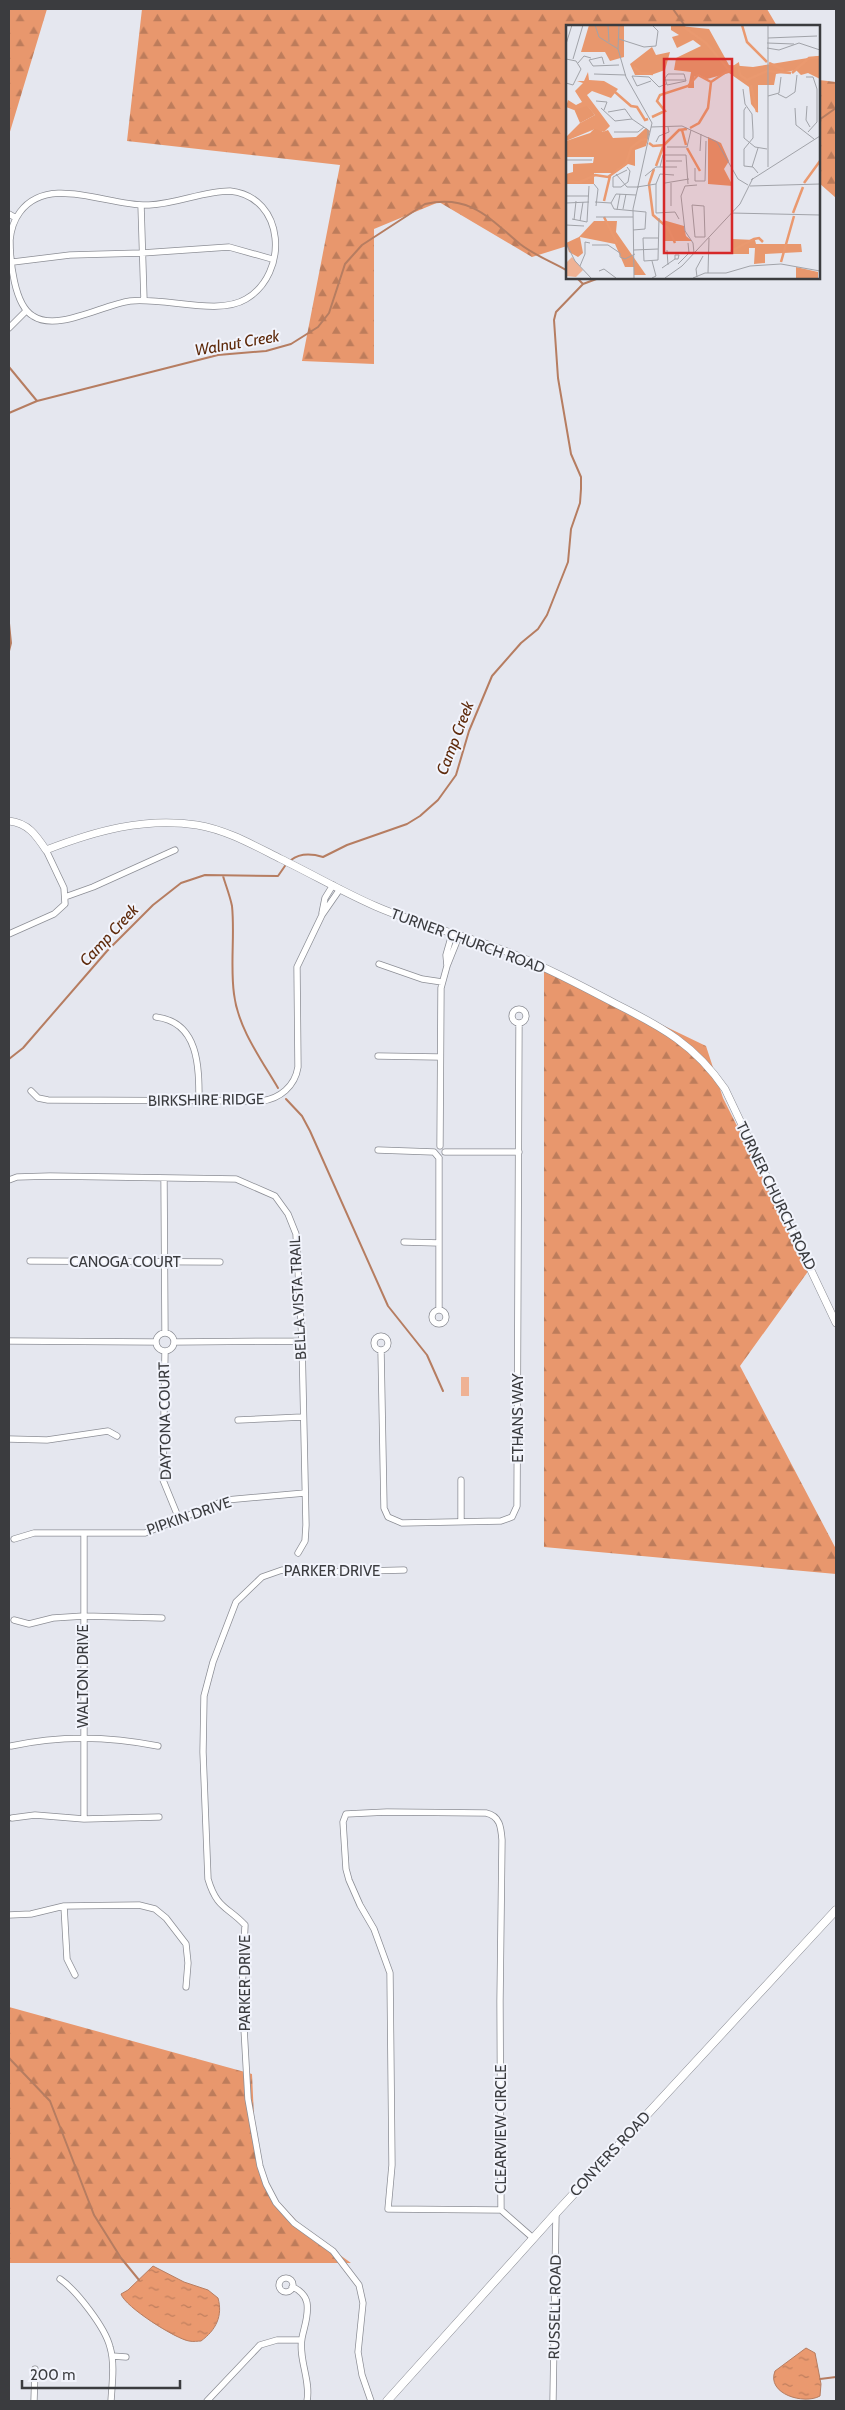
<svg xmlns="http://www.w3.org/2000/svg" width="845" height="2410" viewBox="0 0 845 2410" font-family="Cabin,sans-serif">
	<style>
		.forest { fill: url(#forest-firs) }
		.park { fill: #efb294 }
		.water { fill: url(#water-ripples); stroke: #b67d61 }
		.lines { fill: none; stroke-linecap: round; stroke-linejoin: round }
		.stream { stroke: #b67d61; stroke-width: 2 }
		.minor-casing { stroke: #8c8e95; stroke-width: 7 }
		.tertiary-casing { stroke: #8c8e95; stroke-width: 8 }
		.secondary-casing { stroke: #8c8e95; stroke-width: 9 }
		.minor { stroke: #fff; stroke-width: 5.5 }
		.tertiary { stroke: #fff; stroke-width: 7 }
		.secondary { stroke: #fff; stroke-width: 8 }
		.labels { text-anchor: middle; dominant-baseline: central; stroke-width: 4; stroke-linejoin: round; paint-order: stroke }
		.street-label { font-size: 15px; fill: #3b3c3f; stroke: #f2f4fc }
		.water-label { font-size: 16px; font-style: italic; fill: #5e2a0b; stroke: #f2f4fc }
		.inset-river { fill: none; stroke: #ea996f; stroke-width: 2.5 }
		.inset-road { fill: none; stroke: #a1a3a9; stroke-width: 1 }
		.view { fill: #d62828; fill-opacity: 0.15; stroke: #d62828; stroke-width: 2.5 }
		.inset-edge { fill: none; stroke: #3b3c3f; stroke-width: 2.5 }
	</style>
	<defs>
		<pattern id="forest-firs" width="22" height="20" patternUnits="userSpaceOnUse" patternTransform="scale(1.25)"><rect width="22" height="20" fill="#e8976d"/><path d="M5 1l3.5 6h-7zM16 11l3.5 6h-7z" fill="#bd7c5b"/></pattern>
		<pattern id="water-ripples" width="26" height="14" patternUnits="userSpaceOnUse" patternTransform="scale(1.25)"><rect width="26" height="14" fill="#ea996f"/><path d="M2 4q2-2 4 0t4 0M15 11q2-2 4 0t4 0" fill="none" stroke="#bf7e5d"/></pattern>
	</defs>
	<rect width="100%" height="100%" fill="#e5e7ef"/>
	<path class="forest" d="M9,9H47L9,135Z
		M142,9H767L777,26H568L567,246L532,257L439,202L374,229V364L302,361L340,165L127,141Z
		M819,80L836,82V198L819,183Z
		M544,968L706,1046L723,1098L809,1270L740,1366L836,1549V1574L544,1547Z
		M9,2007L252,2074L255,2139L269,2191L303,2228L351,2263H9Z"/>
	<path class="park" d="M461,1377H469V1396H461Z"/>
	<path class="water" d="M153,2266L184,2282L208,2290L218,2298C223,2316 216,2330 201,2341C198,2341 193,2342 189,2341C176,2339 125,2307 121,2294L128,2290Z
		M806,2348L815,2353L821,2384L820,2396C804,2405 766,2394 775,2371Z"/>
	<g class="lines">
		<path class="stream" d="M673,9L685,26
			M819,120L836,108
			M577,278L583,284
			M9,367L37,401
			M9,413L37,401L218,355L266,351L291,344L318,327L329,313L345,264L362,245L425,204C470,194 489,218 520,244C534,255 552,262 568,271
			M9,623L11,643L9,651
			M291,860C300,853 313,854 323,857L347,845L407,824L420,816L438,800L456,775L469,731L492,676L521,643L538,629L547,615L568,562L571,529L580,503L581,489V477L571,454L558,378L554,320L556,312L583,284L599,278
			M223,876C226,886 230,896 232,906C235,935 230,965 234,994C238,1028 261,1059 278,1088
			M9,1059L23,1048L107,951L153,905L181,883L205,875L278,876L287,863
			M286,1099L302,1116L310,1131L388,1306L427,1355L443,1391
			M9,2058L50,2101L94,2215L121,2258L139,2280
			M820,2379L836,2377"/>
		<g class="minor-casing">
			<path id="minor" d="M230,191C286,197 289,274 246,299C218,316 165,297 130,301C102,305 57,332 33,316C14,305 10,260 10,240C11,229 14,220 20,212C49,173 109,207 149,205C177,204 203,191 230,191Z
				M141,205L144,300
				M9,214L16,218
				M13,262L70,255L142,253L229,247L272,259
				M9,328L26,311
				M65,897L93,887L175,850
				M322,913L325,898L333,885
				M9,934L54,914L65,904L64,888L46,850
				M379,964L422,979L442,982
				M447,966L446,955L452,934
				M512 1016a7 7 0 1 1 14 0a7 7 0 1 1-14 0Z
				M156,1017C199,1022 199,1067 199,1101
				M378,1056L439,1057
				M31,1091L38,1098L48,1100L261,1101C280,1099 295,1086 298,1067L297,967L322,915L340,889
				M440,1146L441,988L447,966L459,936
				M378,1150L434,1152L439,1158
				M445,1152H519
				M164,1178L165,1333
				M9,1180L17,1177L50,1176L236,1179L275,1196L288,1214L296,1234L302,1341L306,1525L305,1541L298,1553
				M404,1242L439,1243
				M30,1261L220,1262
				M439,1309V1158
				M432 1317a7 7 0 1 1 14 0a7 7 0 1 1-14 0Z
				M156 1342a9 9 0 1 1 18 0a9 9 0 1 1-18 0Z
				M374 1343a7 7 0 1 1 14 0a7 7 0 1 1-14 0Z
				M9,1341L156,1342
				M174,1342L302,1341
				M381,1350L384,1508L388,1517L402,1523L501,1521L512,1517L517,1506L519,1023
				M165,1351L163,1480L179,1519
				M238,1420L302,1417
				M9,1439L47,1440L108,1431L117,1436
				M461,1480V1522
				M84,1534V1819
				M14,1539L34,1533H145L226,1500L305,1493
				M14,1620L29,1624L53,1618L84,1616L162,1618
				M11,1746C60,1735 109,1736 158,1746
				M387,1812L486,1813C500,1816 501,1827 502,1840L500,2001L501,2210L388,2209L392,2165L390,1973L374,1929L360,1905L349,1880L346,1869L343,1822L346,1814Z
				M12,1818L35,1815L84,1819L159,1817
				M64,1906L67,1959L75,1975
				M9,1915L31,1914L64,1906L139,1905L155,1909L166,1918L186,1944L188,1963L186,1987
				M501,2210L533,2238
				M279 2285a7 7 0 1 1 14 0a7 7 0 1 1-14 0Z
				M60,2279C76,2290 105,2327 110,2347C115,2364 112,2384 111,2401
				M292,2287C299,2289 306,2296 307,2303C309,2316 304,2327 302,2338C298,2359 311,2380 307,2401
				M112,2356L126,2357
				M34,2401L35,2369
				M207,2401L260,2345L277,2340H301
				M371,2401L362,2375L358,2352L363,2303L359,2285L333,2251L294,2223L276,2203L266,2184L260,2166L248,2099L242,1993L245,1925C227,1906 217,1909 208,1879L203,1752L204,1696L213,1662L236,1602L262,1577L282,1570L325,1572L404,1570
				M553,2401L556,2213"/>
		</g>
		<g class="tertiary-casing">
			<path id="tertiary" d="M9,821C28,823 36,835 46,850C95,831 144,817 197,825C227,830 253,845 281,859C312,874 343,892 375,906C416,924 459,934 500,949C540,964 578,984 616,1004C662,1027 695,1045 725,1089L836,1323"/>
		</g>
		<g class="secondary-casing">
			<path id="secondary" d="M387,2401L556,2213L836,1910"/>
		</g>
		<use href="#minor" class="minor"/>
		<use href="#tertiary" class="tertiary"/>
		<use href="#secondary" class="secondary"/>
	</g>
	<g class="labels">
		<g class="street-label">
			<text transform="translate(468 941) rotate(20)">TURNER CHURCH ROAD</text>
			<text transform="translate(206 1100) rotate(-1)">BIRKSHIRE RIDGE</text>
			<text transform="translate(776 1196) rotate(64)">TURNER CHURCH ROAD</text>
			<text x="125" y="1262">CANOGA COURT</text>
			<text transform="translate(298 1298) rotate(-93)">BELLA VISTA TRAIL</text>
			<text transform="translate(518 1418) rotate(-90)">ETHANS WAY</text>
			<text transform="translate(165 1421) rotate(-91)">DAYTONA COURT</text>
			<text transform="translate(189 1516) rotate(-19)">PIPKIN DRIVE</text>
			<text x="332" y="1571">PARKER DRIVE</text>
			<text transform="translate(83 1676) rotate(-90)">WALTON DRIVE</text>
			<text transform="translate(245 1983) rotate(-90)">PARKER DRIVE</text>
			<text transform="translate(501 2129) rotate(-90)">CLEARVIEW CIRCLE</text>
			<text transform="translate(610 2154) rotate(-47)">CONYERS ROAD</text>
			<text transform="translate(555 2307) rotate(-89)">RUSSELL ROAD</text>
		</g>
		<g class="water-label">
			<text transform="translate(237 343) rotate(-10)">Walnut Creek</text>
			<text transform="translate(455 738) rotate(-69)">Camp Creek</text>
			<text transform="translate(109 935) rotate(-47)">Camp Creek</text>
		</g>
	</g>
	<g transform="translate(566 25)">
		<rect width="254" height="254" fill="#e5e7ef"/>
		<path d="M23,0H58V32L44,36L39,27H15ZM105,0L143,4L163,40L187,42L254,31V54L242,48L235,50L230,45L210,49L208,60H192V88L185,79L183,62L163,48L141,54L133,50L128,52V63H122L125,47L108,45L110,33L135,21L127,15L111,23L106,12L113,10L105,5ZM86,22L90,30L104,27L99,45L85,50H69L64,39ZM21,80L29,90L14,98L8,84ZM30,102L37,107L42,105L47,113L70,112L80,103L84,106L80,121L69,125V141L62,139L49,148H28V159H0V149L7,147V139L27,138L28,132H0V116L24,108ZM142,112L155,118L163,136L158,144L167,161L142,159ZM97,195L118,201L120,211L126,216H98ZM28,196H51L50,207L80,250H68V242H59L49,219L14,212L17,228L12,232L3,227L0,218L13,212ZM166,214L189,215L190,219H235L236,227L199,229V238L188,239L189,223H183V229H166ZM230,242L252,247V253H230Z" fill="#e8976d"/>
		<path d="M6,232L17,245L10,252L0,251V238Z" fill="#efb294"/>
		<path d="M22,47L23,55L38,56L52,64L45,73L26,66L21,70L44,101L38,107L29,104L0,116V112L14,98L29,90L21,81L8,85L0,82L2,75L10,80L16,77L9,66L17,58L11,56H18Z" fill="#ea996f"/>
		<path class="inset-river" d="M115,0L140,18L162,44M176,0L181,17L201,37M203,38L218,45M68,42L75,48L87,49M226,48L243,33L254,32M145,57L172,39L174,50L181,55L201,46L225,48M185,60L191,87M49,67L65,81L71,82L79,95L82,94M86,92L99,86L91,76L94,70L122,61L132,50L145,57M124,103L133,98L142,83L145,57M116,105L120,120M83,118L87,121L98,120L113,105L121,104M121,123L134,146M90,141L98,119M88,144L83,159L87,190L102,203L109,218M0,156L14,157L29,150L42,152L60,139L65,123L75,115L81,114M238,158L254,136M38,176L44,151M227,188L237,162M38,192L51,218M165,226L188,214L193,213L197,217M215,237L228,191"/>
		<path class="inset-road" d="M29,0L33,12L52,24M42,0L43,17M53,0L52,24L60,52L86,98L67,184L68,253M202,0V142M202,13L251,11M53,14L78,22L90,21L92,6L86,0M201,18L228,19M0,19L6,0M201,23L213,25L233,18L254,25M0,34L10,36L15,44L7,60L0,58M7,34L17,0M12,38L18,31L25,33M38,39L36,32L23,35L27,41L53,40M28,49L60,50M102,49H118L120,56L101,60L99,53ZM240,52H247L251,64V97L242,107M99,55H120M85,56L71,61L66,51L83,52L93,62L100,59M177,64L179,79L186,89L187,107V113L178,124V141L187,142L192,148M212,69L220,73L229,67L231,50M202,71L213,68L215,52M30,76L41,77L38,85M241,81L240,95L244,102M180,82L178,85V113L189,122L201,124M35,83L49,96L66,94M229,83L230,100L248,114M42,87L59,84L66,94L82,105V114M85,102L116,101L151,117L172,154L182,160M48,107H72L78,102M90,117L93,111L103,107L102,102M101,122H121L125,105M134,126L135,109M0,135H26M100,136H116M94,142L97,130H120L122,159M186,142L192,123M129,143V156H139L140,116M61,145L47,152V162H55L62,157L64,146L61,142M50,149L61,162H73M79,151L90,142H111M185,155L254,111M99,158L123,154M105,158V181M28,159L32,164L30,181M90,159V188L109,187L113,194M184,161L254,159M71,162L90,159L94,149L108,150M0,171H23M29,177L45,178M0,178L23,177M45,178L48,184L80,187L79,204L67,205M45,178L50,169L70,170M126,180L138,181L139,212H129ZM57,184L60,169M51,185L54,169M165,188L254,190M30,192H67M6,194L21,197L23,161M8,195L10,176M14,196L17,177M0,200L18,201M92,213H77L78,236L92,235L93,193M0,218L9,236L25,253M26,220H42L54,228V232M68,225L92,224M101,225L102,240M128,228L127,218L119,206L115,171L119,161L131,160M109,230H113L112,234H109ZM54,232L59,234L69,229M86,236L90,251L86,253M112,239L123,228L122,218M14,241L19,229V217L24,218M96,243L109,234M33,246L38,244L50,253M142,248L143,213M131,252L130,244L137,231M99,253L116,241L174,179L187,153M127,253L139,248H160L184,241L215,239L254,246"/>
		<path class="view" d="M98,34H166V228H98Z"/>
		<rect width="254" height="254" class="inset-edge"/>
	</g>
	<rect width="845" height="2410" fill="none" stroke="#3b3c3f" stroke-width="20"/>
	<path d="M22 2380v8h158v-8" fill="none" stroke="#3b3c3f" stroke-width="2.5"/>
	<text x="30" y="2380" font-size="15" fill="#3b3c3f" stroke="#f2f4fc" stroke-width="4" paint-order="stroke">200 m</text>
</svg>
